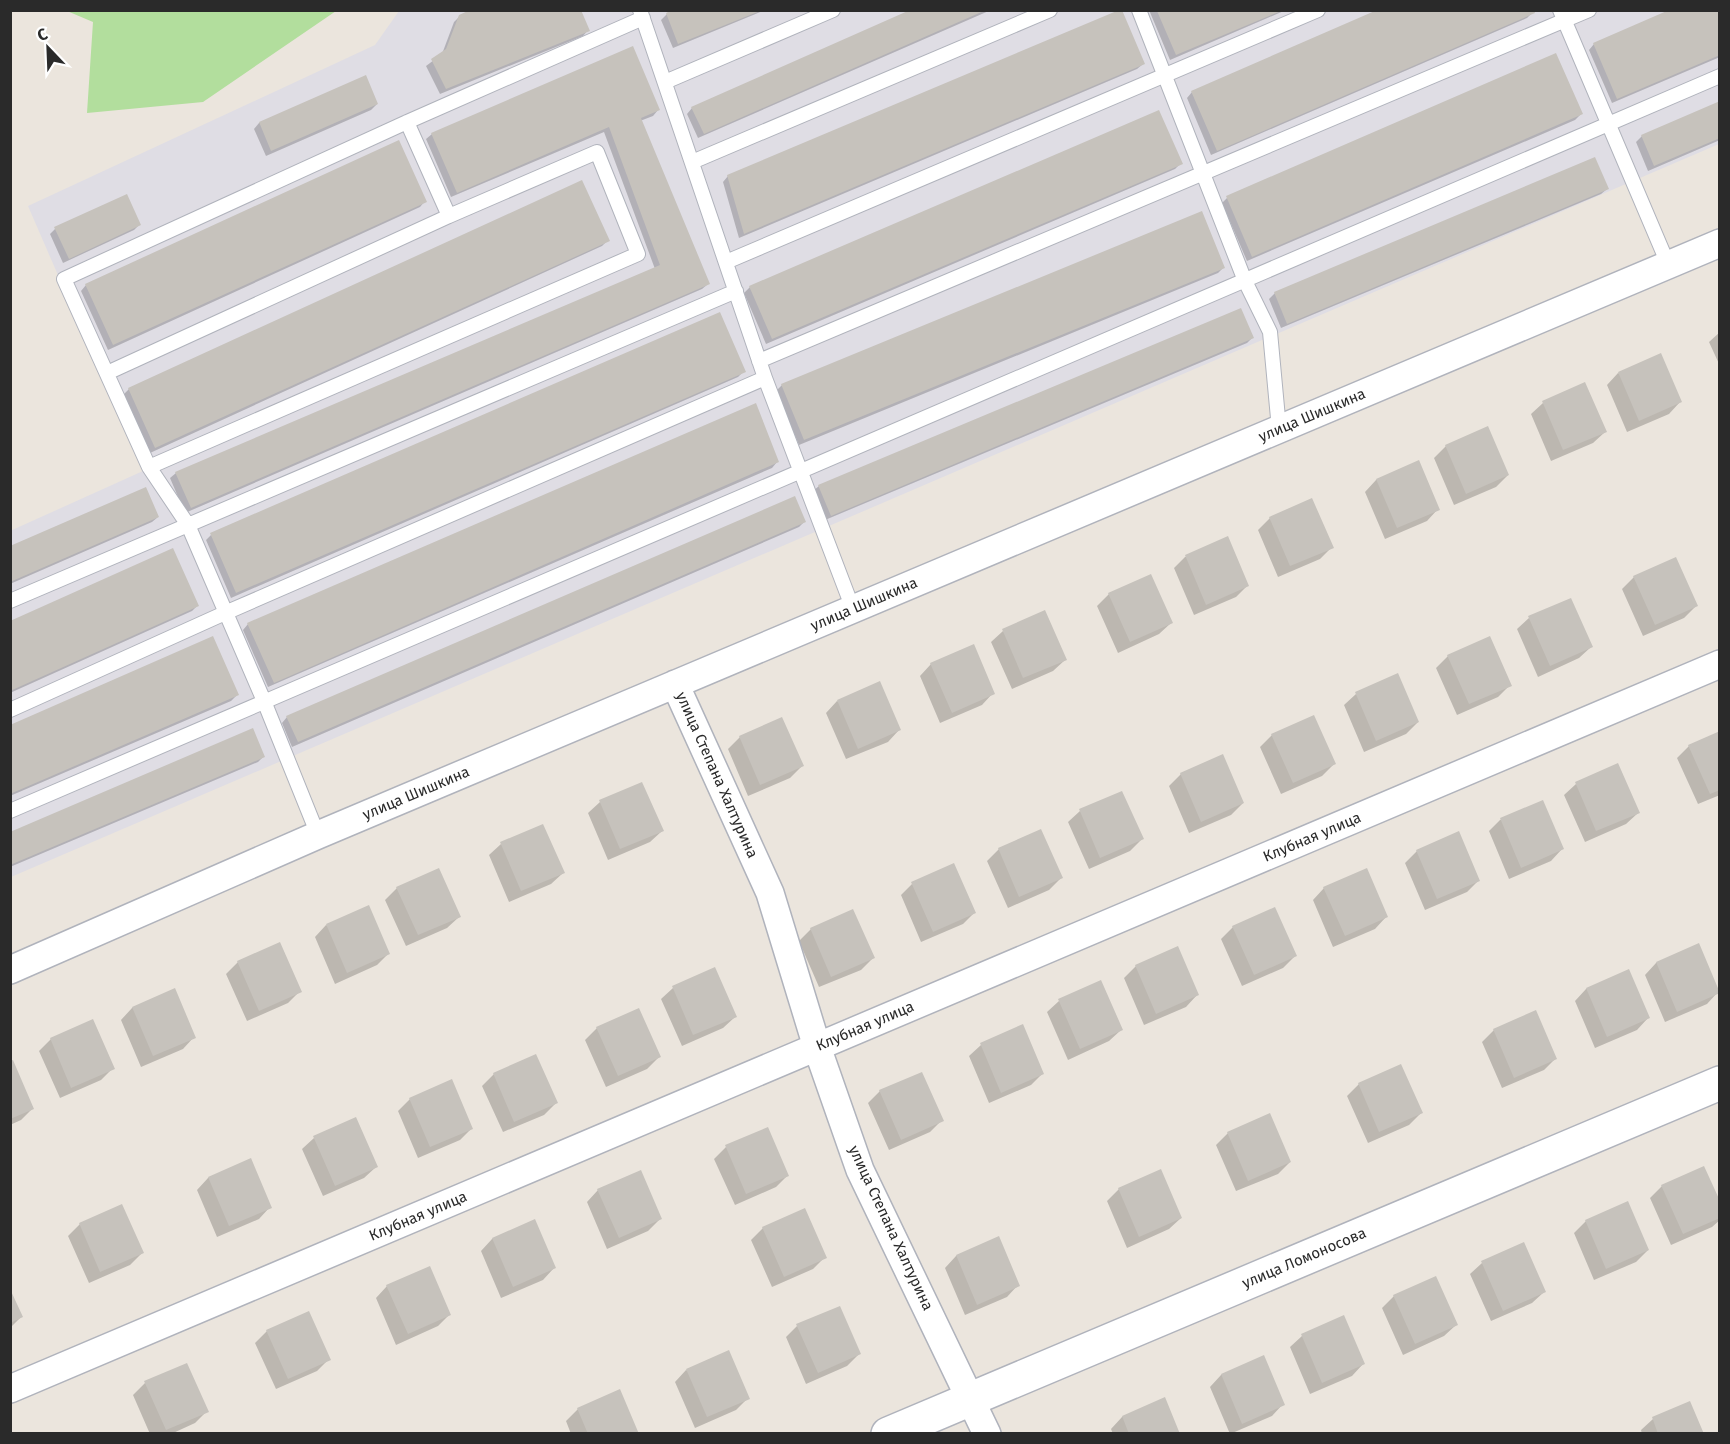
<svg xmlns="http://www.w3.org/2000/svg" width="1730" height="1444" viewBox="0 0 1730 1444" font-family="'Fira Sans',sans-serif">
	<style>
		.industrial { fill: #dfdde4 }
		.green { fill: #b2de9d }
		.shadow { fill: #0003 }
		.building { fill: #c6c2bc }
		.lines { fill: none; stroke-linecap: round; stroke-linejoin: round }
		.lane-casing { stroke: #b0b3bc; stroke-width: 16 }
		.street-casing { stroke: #b0b3bc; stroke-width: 30 }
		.secondary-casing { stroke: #b0b3bc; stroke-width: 36 }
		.lane { stroke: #fff; stroke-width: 14 }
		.street { stroke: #fff; stroke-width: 27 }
		.secondary { stroke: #fff; stroke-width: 33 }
		.labels { text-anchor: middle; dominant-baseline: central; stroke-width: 5; stroke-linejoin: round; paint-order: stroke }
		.street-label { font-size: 15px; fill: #2a2a2a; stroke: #fff }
	</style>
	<rect width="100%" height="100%" fill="#ebe5dd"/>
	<path class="industrial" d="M399,11H1719V144L11,877L10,531L143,471L28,206L375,45Z"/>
	<path class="green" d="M67,11H336L203,102L87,113L93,22Z"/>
	<path class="shadow" d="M676,10H765L673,48L661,20L667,14Z
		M913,10H991L698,138L687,114L692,108Z
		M1149,10H1286L1170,60Z
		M1720,10V57L1612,103L1589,50L1594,44Z
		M1533,12L1527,18L1211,155L1187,98L1192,92Z
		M460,16L588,30L583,36L440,94L426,66L442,54L454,22Z
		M1143,64L1137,69L739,238L723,182L728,176Z
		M365,77L377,104L371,110L266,156L254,129L259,123Z
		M1720,103V140L1648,171L1636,142L1642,136Z
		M658,110L653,116L640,121L708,284L702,289L185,513L170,478L176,473L655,269L604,132L451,197L426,139L432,134Z
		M1581,114L1575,120L1247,261L1222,203L1227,198Z
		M1181,163L1175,169L766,344L744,293L750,287Z
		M1607,189L1601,194L1281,328L1269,299L1275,293Z
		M425,201L420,207L108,350L81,291L86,285Z
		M139,225L134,230L63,263L50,234L55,229Z
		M608,240L602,246L150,453L123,395L129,389Z
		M1224,267L1218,273L799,445L776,391L782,385Z
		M1720,332V366L1709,342Z
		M1252,338L1247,343L825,520L813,491L819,486Z
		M744,371L738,377L231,598L206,540L211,535Z
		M1618,373L1680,402L1669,414L1627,432L1607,385Z
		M1543,403L1605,432L1593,443L1551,461L1531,414Z
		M1446,446L1508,475L1496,487L1454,505L1434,458Z
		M777,462L772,468L268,687L243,630L248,624Z
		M1418,462L1438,509L1427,521L1385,539L1365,492L1376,480Z
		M158,517L152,522L10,584V548Z
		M1270,518L1332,547L1320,559L1278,577L1258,530Z
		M804,522L799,527L292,747L282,723L287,717Z
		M1227,538L1247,586L1236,597L1194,615L1174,568L1185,557Z
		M1634,577L1696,606L1684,618L1643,636L1622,589Z
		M1109,594L1171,623L1159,634L1118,653L1097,606Z
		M197,606L192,611L10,693V623Z
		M1529,618L1591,647L1579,658L1538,677L1517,629Z
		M1003,631L1065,660L1053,671L1012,689L991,642Z
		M1448,656L1510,685L1498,697L1457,715L1436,668Z
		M931,664L993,693L982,705L940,723L920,676Z
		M1356,694L1418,722L1406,734L1364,752L1344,705Z
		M237,695L231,701L10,796V726Z
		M837,701L899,730L888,742L846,759L826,713Z
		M1720,733V795L1698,804L1677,758L1689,746Z
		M1272,735L1334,764L1322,776L1281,794L1260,747Z
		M740,737L802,766L790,778L748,796L728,749Z
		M264,756L258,762L10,867V833Z
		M1181,774L1243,803L1231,815L1189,833L1169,786Z
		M641,784L662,831L650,842L608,860L588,813L600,802Z
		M1576,784L1638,813L1626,824L1585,842L1564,795Z
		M1542,802L1562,849L1551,861L1509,879L1489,831L1500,820Z
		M1080,811L1142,839L1130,851L1089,869L1068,822Z
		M1458,833L1479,880L1467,892L1425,910L1405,863L1417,851Z
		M501,844L563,873L551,884L509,902L489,855Z
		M999,849L1061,878L1049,890L1008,908L987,861Z
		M912,884L974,913L963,924L921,942L901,895Z
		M397,888L459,917L447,928L406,946L385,900Z
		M1324,888L1386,917L1375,929L1333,947L1313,900Z
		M326,925L388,954L377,965L335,984L315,937Z
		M1233,927L1295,956L1283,968L1242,986L1221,939Z
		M811,929L873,958L861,970L819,987L799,941Z
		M1698,945L1718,992L1707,1004L1665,1022L1645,975L1656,963Z
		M238,962L300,991L288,1003L247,1021L226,974Z
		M1136,966L1197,995L1186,1007L1144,1025L1124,978Z
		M1628,971L1648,1018L1637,1030L1595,1048L1575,1001L1586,989Z
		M673,988L735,1017L723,1028L682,1046L661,999Z
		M174,990L194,1037L183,1049L141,1067L121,1020L132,1008Z
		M1059,1001L1121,1030L1109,1041L1068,1060L1047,1012Z
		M1022,1026L1043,1073L1031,1085L989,1103L969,1056L981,1045Z
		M597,1028L659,1057L647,1069L606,1087L585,1040Z
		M1494,1030L1555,1059L1544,1070L1502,1088L1482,1042Z
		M51,1039L113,1068L101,1080L60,1098L39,1051Z
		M10,1062L33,1108L21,1120L10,1125Z
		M494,1074L556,1103L544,1115L503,1132L482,1086Z
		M1359,1084L1421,1113L1409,1125L1368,1143L1347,1096Z
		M880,1091L942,1120L930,1132L889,1150L868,1103Z
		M410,1099L472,1128L460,1140L418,1158L398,1111Z
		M1228,1133L1290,1162L1278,1174L1236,1191L1216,1145Z
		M314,1138L376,1167L364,1178L323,1196L302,1149Z
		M726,1147L788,1175L776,1187L735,1205L714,1159Z
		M250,1160L270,1207L259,1219L217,1237L197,1190L208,1178Z
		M1662,1186L1720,1205V1220L1712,1227L1671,1245L1650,1198Z
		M1119,1189L1181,1218L1169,1229L1127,1248L1107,1201Z
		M598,1190L660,1219L648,1231L607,1249L587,1202Z
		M534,1221L554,1268L543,1280L501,1298L481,1251L492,1239Z
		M1586,1221L1648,1250L1636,1262L1594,1280L1574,1233Z
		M80,1224L142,1253L130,1265L89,1283L68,1236Z
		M763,1228L825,1257L813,1269L772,1287L751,1240Z
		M998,1238L1018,1285L1007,1297L965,1315L945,1268L956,1256Z
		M1482,1263L1544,1292L1532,1303L1491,1321L1470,1274Z
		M387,1286L449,1315L438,1326L396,1345L376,1298Z
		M10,1293L21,1317L10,1328Z
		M1394,1296L1456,1325L1444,1336L1403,1355L1382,1308Z
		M1343,1317L1363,1364L1352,1376L1310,1394L1290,1347L1302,1336Z
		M797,1326L859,1354L847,1366L806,1384L786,1337Z
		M267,1331L329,1359L317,1371L276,1389L255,1343Z
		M1263,1357L1283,1404L1272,1416L1230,1434L1210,1387L1221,1375Z
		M686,1370L748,1398L736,1410L695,1428L675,1382Z
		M145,1383L207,1411L195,1423L171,1434H150L133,1395Z
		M1164,1399L1179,1434H1113L1111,1429L1122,1417Z
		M578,1409L638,1434H571L566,1421Z
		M1653,1419L1702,1434H1642L1641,1430Z"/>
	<path class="building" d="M470,10H581L590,31L446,89L431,59L446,49L459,15Z
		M672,10H760V11L678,44L666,13Z
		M910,10H986L704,134L691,107Z
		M1119,10H1122L1145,64L744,234L727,175Z
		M1377,10H1534L1535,13L1217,151L1191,91Z
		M1669,10H1720V55L1617,99L1593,43Z
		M1157,11H1281L1176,55Z
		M633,46L660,110L641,118L710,284L191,508L175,472L660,265L609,127L457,193L431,133Z
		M1556,53L1583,114L1252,257L1226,196Z
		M366,75L378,104L271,151L259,122Z
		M1720,101V138L1654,166L1641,135Z
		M1159,110L1183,164L772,339L749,286Z
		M399,140L427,202L113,345L85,284Z
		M1595,157L1609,189L1287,324L1274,292Z
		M582,180L610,241L155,448L128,388Z
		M127,194L141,225L69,259L54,227Z
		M1202,211L1225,268L804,440L781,384Z
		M1241,308L1254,338L831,516L818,485Z
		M720,312L746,372L236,593L210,533Z
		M1661,353L1682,402L1639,421L1618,372Z
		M1585,382L1607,432L1563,450L1542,401Z
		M756,403L779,462L274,683L247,623Z
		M1488,426L1509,475L1466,494L1445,445Z
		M1419,460L1440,510L1397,528L1376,479Z
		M146,487L159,517L10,582V546Z
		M795,496L806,522L298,742L286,716Z
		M1312,498L1334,548L1290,566L1269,517Z
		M1228,536L1249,586L1206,605L1185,555Z
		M173,548L199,606L10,691V621Z
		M1676,557L1698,606L1655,625L1633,576Z
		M1151,574L1173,623L1130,642L1108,593Z
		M1571,598L1593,647L1550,666L1528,616Z
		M1045,610L1067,660L1023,678L1002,629Z
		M213,636L239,695L10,794V725Z
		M1490,636L1512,686L1469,704L1447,655Z
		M974,644L995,694L952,713L930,663Z
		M1398,673L1419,722L1376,741L1355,692Z
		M880,681L901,730L858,749L837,700Z
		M1314,715L1336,764L1293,783L1271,734Z
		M782,717L804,766L760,785L739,736Z
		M253,728L265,757L10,865V832Z
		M1720,731V790L1710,794L1688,745Z
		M1223,754L1244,803L1201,822L1180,773Z
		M1618,763L1640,813L1596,831L1575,782Z
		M642,782L664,831L620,849L599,800Z
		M1122,791L1144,839L1100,858L1079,809Z
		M1543,800L1564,849L1521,868L1500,818Z
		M543,824L565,873L521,891L500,842Z
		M1041,829L1063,878L1019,897L998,848Z
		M1459,831L1480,881L1437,899L1416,850Z
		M954,863L976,913L933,932L911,882Z
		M439,868L461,917L418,935L396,887Z
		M1367,868L1388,917L1345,936L1323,887Z
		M369,905L390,954L347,973L326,924Z
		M1275,907L1297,956L1254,975L1232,926Z
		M853,909L875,958L831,977L810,928Z
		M280,942L302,992L259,1011L237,961Z
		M1699,943L1720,993L1677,1012L1656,962Z
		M1178,946L1199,995L1156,1014L1135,965Z
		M715,967L737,1017L693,1035L672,986Z
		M1629,969L1650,1018L1607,1037L1586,988Z
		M1101,980L1123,1030L1080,1049L1058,999Z
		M175,988L196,1038L153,1056L132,1007Z
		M639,1008L661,1057L618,1076L596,1027Z
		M1536,1010L1557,1059L1514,1078L1493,1029Z
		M93,1019L115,1069L71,1088L50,1038Z
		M1023,1024L1044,1074L1001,1093L980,1043Z
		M536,1054L558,1103L514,1122L493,1073Z
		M13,1060L34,1109L10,1119V1061Z
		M1401,1064L1423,1113L1379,1132L1358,1083Z
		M922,1072L944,1121L901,1140L879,1090Z
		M452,1079L473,1129L430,1147L409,1098Z
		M1270,1113L1291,1162L1248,1181L1227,1132Z
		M356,1117L378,1167L335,1186L313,1136Z
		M768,1127L789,1176L746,1194L725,1145Z
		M251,1158L272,1208L229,1226L208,1177Z
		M1704,1166L1720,1201V1218L1683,1234L1661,1185Z
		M1161,1169L1182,1218L1139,1237L1118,1188Z
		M641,1170L662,1219L619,1238L597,1189Z
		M1628,1201L1649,1250L1606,1269L1585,1220Z
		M122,1204L144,1253L100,1272L79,1223Z
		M805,1208L827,1258L784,1277L762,1227Z
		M535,1219L556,1268L513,1287L492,1238Z
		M999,1236L1020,1286L977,1305L956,1255Z
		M1524,1242L1546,1292L1503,1311L1481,1261Z
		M430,1266L451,1315L408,1334L386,1285Z
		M1436,1276L1458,1325L1415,1344L1393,1295Z
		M10,1289L23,1317L10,1323Z
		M840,1306L861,1354L818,1373L796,1324Z
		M309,1311L331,1360L288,1379L266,1330Z
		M1344,1315L1365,1364L1322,1383L1301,1334Z
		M729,1350L750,1399L707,1417L686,1369Z
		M1264,1355L1285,1405L1242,1424L1221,1374Z
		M187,1363L209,1412L166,1430L144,1381Z
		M620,1389L639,1434H588L577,1408Z
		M1165,1397L1180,1434H1129L1122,1416Z
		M1690,1401L1704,1434H1658L1652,1417Z"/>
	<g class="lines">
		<g class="lane-casing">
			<path id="lane" d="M640,10L765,378L853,609
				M1139,10L1245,281L1270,332L1279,429
				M1560,10L1668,264
				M665,82L833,10
				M407,122L449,216
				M692,162L1050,10
				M726,262L1318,10
				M759,361L1589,10
				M107,373L449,216L597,152L638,254L149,467
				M10,601L736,291
				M10,710L225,613L765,378
				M10,811L1720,76
				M318,835L264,701L188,525L149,467L64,279L407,122L643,18"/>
		</g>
		<g class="street-casing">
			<path id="street" d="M675,684L770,893L817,1047L860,1170L987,1434
				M10,970L318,835L1720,243
				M10,1389L1720,664"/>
		</g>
		<g class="secondary-casing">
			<path id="secondary" d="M888,1434L1720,1083"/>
		</g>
		<use href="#lane" class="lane"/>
		<use href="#street" class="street"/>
		<use href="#secondary" class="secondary"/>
	</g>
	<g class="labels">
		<g class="street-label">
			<text transform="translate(1312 415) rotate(-23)">улица Шишкина</text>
			<text transform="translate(864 604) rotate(-23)">улица Шишкина</text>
			<text transform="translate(717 775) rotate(66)">улица Степана Халтурина</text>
			<text transform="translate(416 793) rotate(-23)">улица Шишкина</text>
			<text transform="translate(1312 837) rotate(-23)">Клубная улица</text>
			<text transform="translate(865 1026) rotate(-23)">Клубная улица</text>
			<text transform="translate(418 1216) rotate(-23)">Клубная улица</text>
			<text transform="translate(891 1228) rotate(65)">улица Степана Халтурина</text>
			<text transform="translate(1304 1258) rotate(-23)">улица Ломоносова</text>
		</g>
	</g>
	<rect width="1730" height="1444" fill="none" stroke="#2a2a2a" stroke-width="24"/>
	<g transform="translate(48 48) rotate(337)" stroke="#ffffff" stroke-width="4.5" paint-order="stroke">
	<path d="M0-4.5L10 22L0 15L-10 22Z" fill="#2a2a2a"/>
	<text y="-9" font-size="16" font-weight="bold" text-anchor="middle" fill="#2a2a2a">С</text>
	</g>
</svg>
